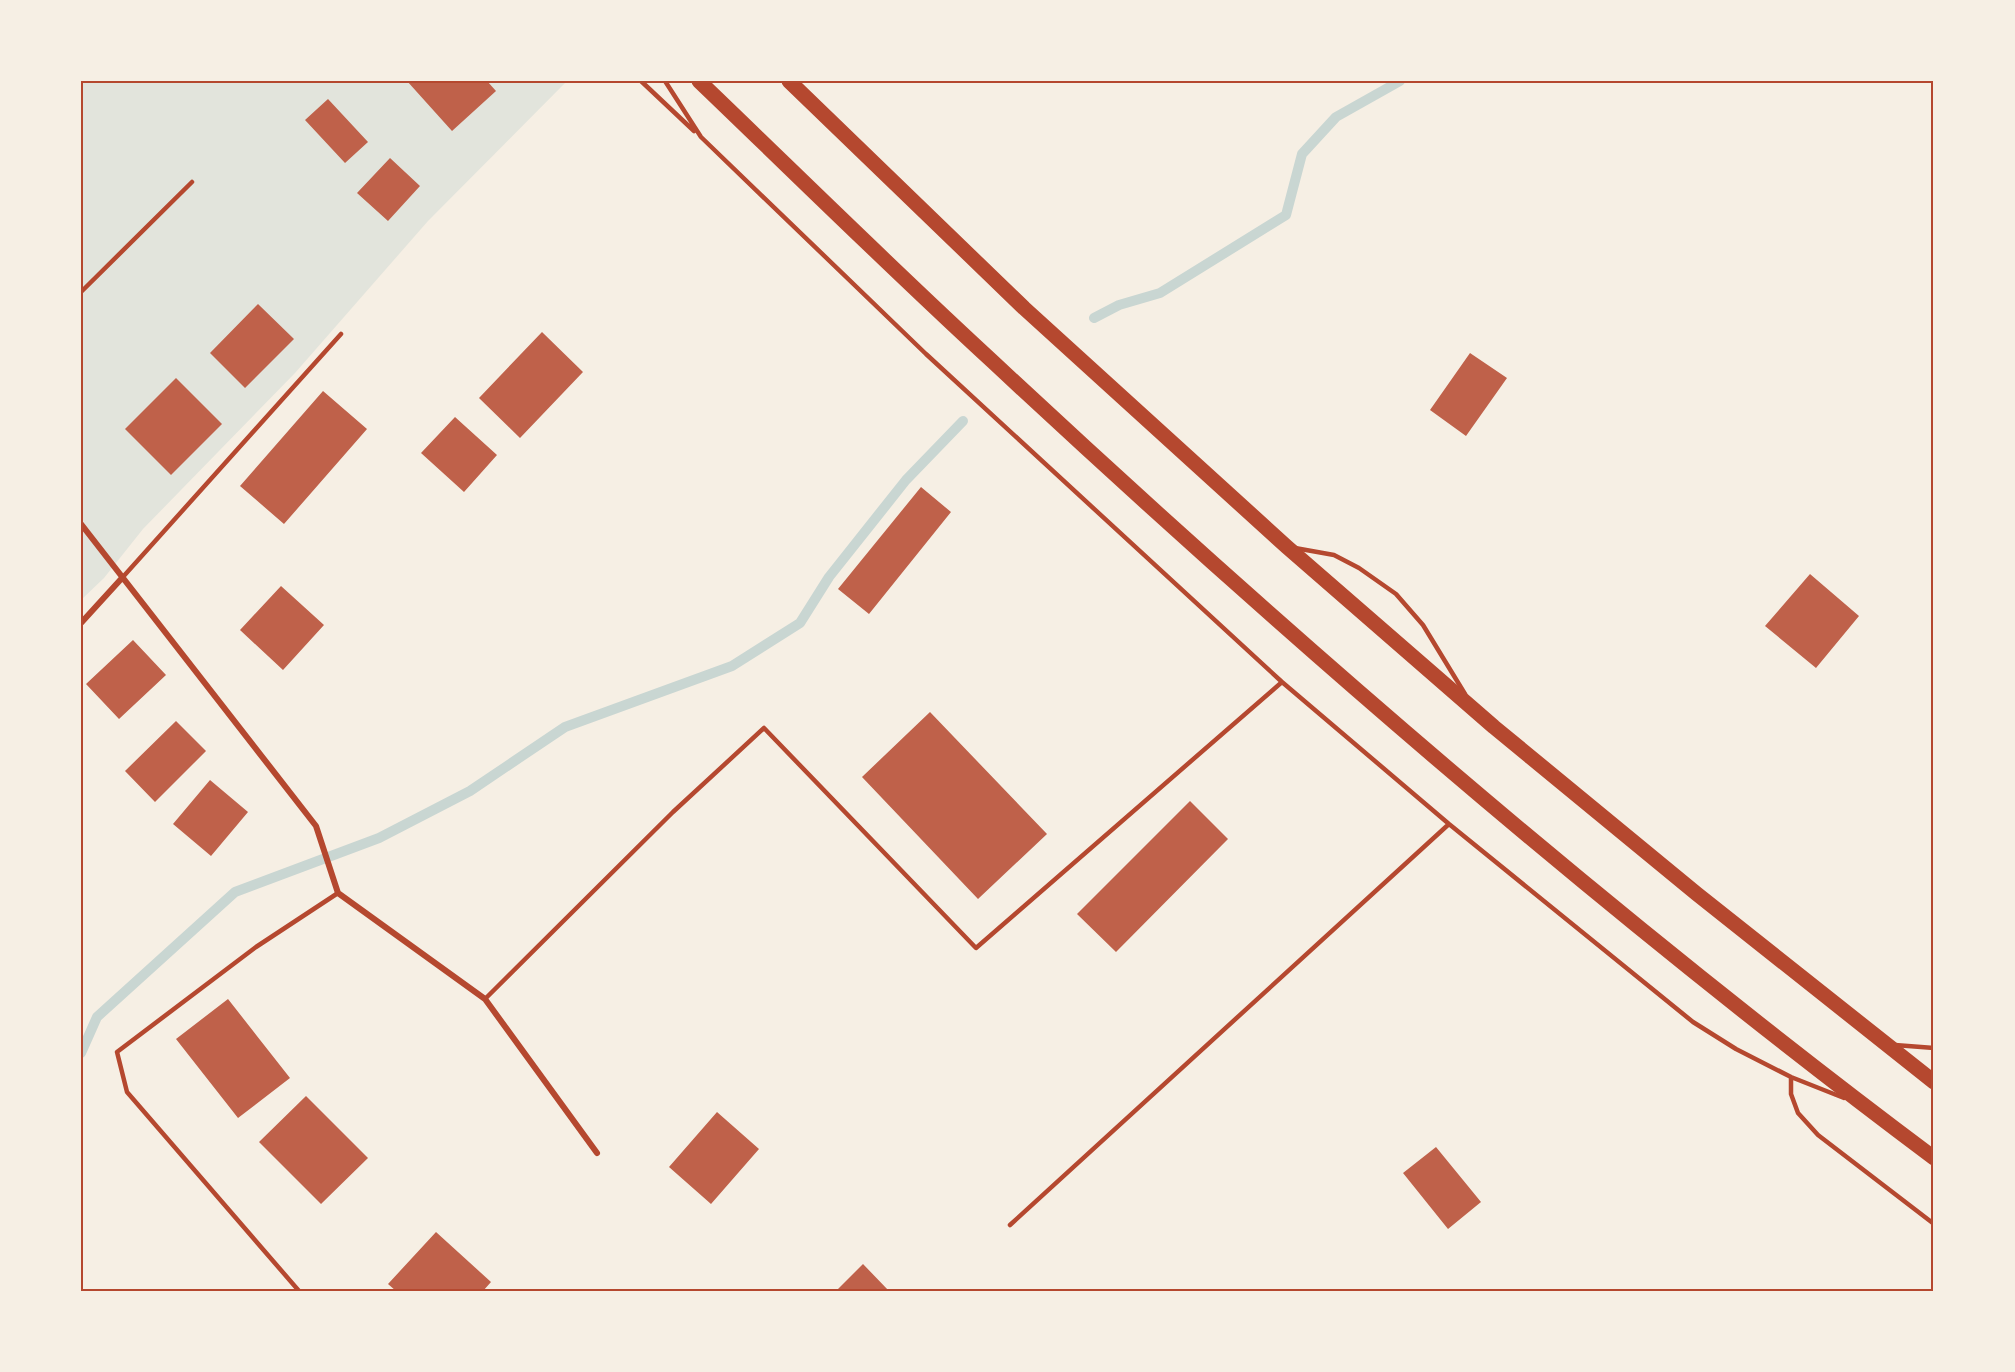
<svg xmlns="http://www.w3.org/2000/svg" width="2015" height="1372" viewBox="0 0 2015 1372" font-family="Roboto,sans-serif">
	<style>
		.green { fill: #e2e4dc }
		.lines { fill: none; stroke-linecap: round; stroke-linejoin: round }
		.stream { stroke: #c9d6d2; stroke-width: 10 }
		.building { fill: #bf614a }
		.service { stroke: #b5482f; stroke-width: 4.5 }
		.minor { stroke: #b5482f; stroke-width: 6 }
		.primary { stroke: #b5482f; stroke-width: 15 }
		.neatline { fill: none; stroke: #b5482f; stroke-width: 2 }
	</style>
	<rect width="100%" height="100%" fill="#f6efe4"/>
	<path class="green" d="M81,81H567L428,221L295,373L143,529L104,578L81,600Z"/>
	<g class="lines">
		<path class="stream" d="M1094,318L1119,305L1160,293L1286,215L1302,154L1336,117L1400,81
			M81,1053L97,1017L235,892L379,838L470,791L565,727L732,666L800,623L829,577L906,480L963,421"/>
	</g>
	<path class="building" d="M407,81H487L496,91L452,131Z
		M328,99L368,142L345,163L305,120Z
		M390,158L420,186L388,221L357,193Z
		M258,304L294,339L245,388L210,353Z
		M542,332L583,372L520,438L479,398Z
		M1470,353L1507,378L1466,436L1430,410Z
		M176,378L222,424L171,475L125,429Z
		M323,391L367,429L284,524L240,486Z
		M455,417L497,455L464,492L421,453Z
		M921,487L951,512L869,614L838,589Z
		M1810,574L1859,616L1816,668L1765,626Z
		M281,586L324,625L283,670L240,630Z
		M133,640L166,675L119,719L86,684Z
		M930,712L1047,834L978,899L862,777Z
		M176,721L206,751L155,802L125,771Z
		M210,780L248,812L211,856L173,824Z
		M1190,801L1228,839L1116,952L1077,914Z
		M228,999L290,1078L238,1118L176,1039Z
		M306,1096L368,1158L321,1204L259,1142Z
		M717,1112L759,1149L711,1204L669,1167Z
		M1436,1147L1481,1202L1448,1229L1403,1173Z
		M436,1232L491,1282L483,1291H396L388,1284Z
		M863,1264L889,1291H836Z"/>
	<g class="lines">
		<path class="service" d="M641,81L694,131
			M665,81L701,137L926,354L1282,682L1449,824L1693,1022L1736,1049L1791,1077L1844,1098
			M81,292L192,182
			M1295,548L1334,555L1359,568L1396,594L1423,625L1465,694
			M122,578L341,334
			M485,999L673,812L764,728L976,948L1282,682
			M1895,1045L1934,1048
			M1791,1077V1094L1798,1113L1818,1135L1934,1224
			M1010,1225L1449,824
			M299,1291L127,1092L117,1052L256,947L338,893"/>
		<path class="minor" d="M81,524L316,826L338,893L485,999L597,1153
			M81,623L122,578"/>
		<path class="primary" d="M699,81C796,174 892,269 991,360C1292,641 1604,911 1934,1158
			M789,81L1024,308L1287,547L1494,727L1697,894L1934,1082"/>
	</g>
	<rect width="2015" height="1372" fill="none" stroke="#f6efe4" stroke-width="165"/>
	<rect x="82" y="82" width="1850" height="1208" class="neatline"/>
</svg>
